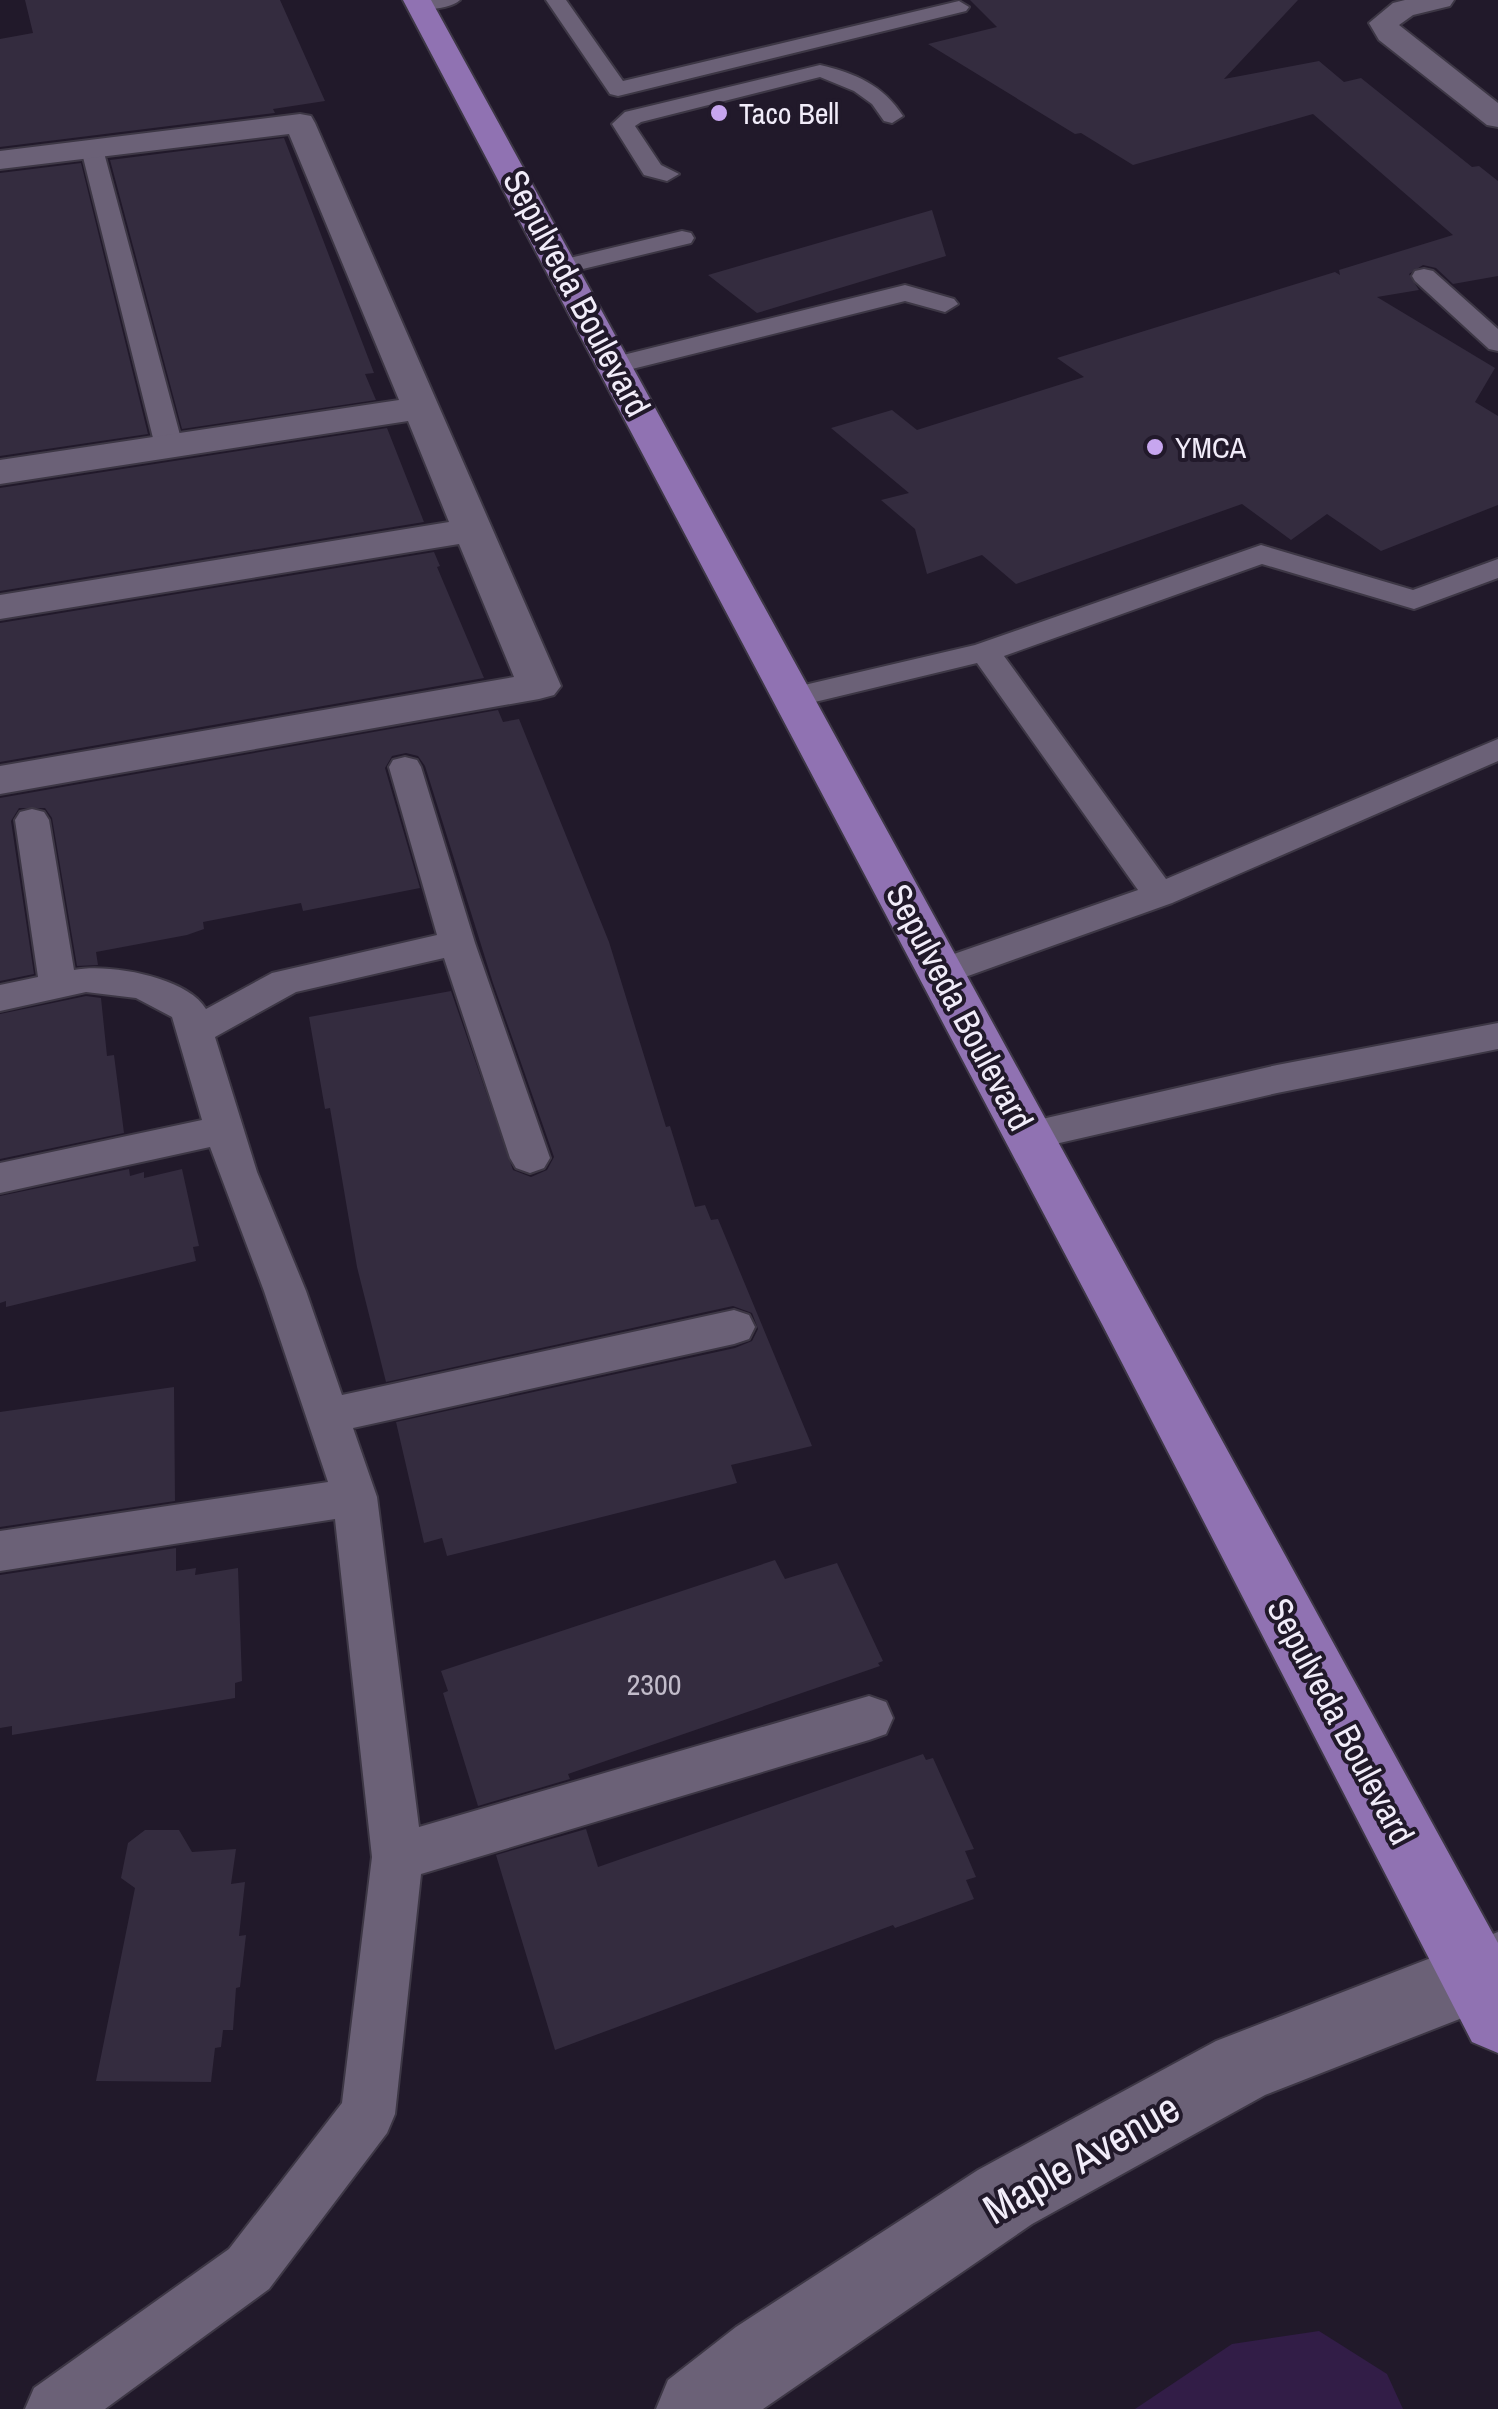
<svg xmlns="http://www.w3.org/2000/svg" width="1498" height="2409" viewBox="0 0 1498 2409" font-family="'Archivo Narrow',sans-serif">
	<style>
		.green { fill: #321d47 }
		.building { fill: #342c3f }
		.lines { fill: none; stroke-linecap: round; stroke-linejoin: round }
		.service-casing { stroke: #3d3745; stroke-width: 4 }
		.minor-casing { stroke: #3d3745; stroke-width: 4 }
		.tertiary-casing { stroke: #3d3745; stroke-width: 4 }
		.primary-casing { stroke: #3d3745; stroke-width: 4 }
		.service { fill: #6b6177; fill-rule: evenodd }
		.minor { fill: #6b6177; fill-rule: evenodd }
		.tertiary { fill: #6b6177; fill-rule: evenodd }
		.primary { fill: #9072b2; fill-rule: evenodd }
		.poi-dot { fill: #c7a6ef; stroke: #21192a; stroke-width: 4 }
		.labels { text-anchor: middle; dominant-baseline: central; stroke-width: 8; stroke-linejoin: round; paint-order: stroke }
		.far-poi-label { font-size: 30px; fill: #f1ecf9; stroke: #21192a; text-anchor: start }
		.number-label { font-size: 30px; fill: #c2bcca }
		.street-label { font-size: 35px; fill: #f1ecf9; stroke: #21192a }
		.near-street-label { font-size: 42px; fill: #f1ecf9; stroke: #21192a }
	</style>
	<rect width="100%" height="100%" fill="#21192a"/>
	<path class="green" d="M1319,2331L1387,2374L1403,2409H1135L1232,2344Z"/>
	<path class="building" d="M25,0H280L325,101L273,109L275,113L0,147V39L33,33Z
		M970,0H1298L1224,79L1319,61L1344,82L1361,78L1472,167L1479,166L1498,181V276L1453,284L1436,268L1423,265L1409,274L1419,290L1377,297L1495,368L1475,402L1498,416V505L1381,551L1327,514L1291,540L1242,504L1016,584L982,555L927,574L915,529L881,500L909,493L831,428L892,410L917,430L1084,377L1057,358L1335,272L1340,275L1339,270L1453,235L1313,114L1133,165L1081,133L1075,134L928,44L997,27Z
		M284,138L374,373L365,374L376,400L182,429L110,160Z
		M81,163L148,434L0,456V173Z
		M932,210L946,256L757,313L708,275Z
		M387,428L424,522L0,591V488Z
		M434,552L440,566L437,567L484,678L0,762V623Z
		M498,710L503,722L519,719L609,942L666,1127L670,1126L695,1207L705,1205L711,1220L718,1219L812,1446L731,1465L737,1483L447,1556L442,1538L424,1543L396,1422L735,1348L752,1341L758,1329L752,1313L733,1306L386,1382L357,1267L330,1108L325,1109L309,1017L451,991L513,1170L531,1177L547,1170L554,1157L493,983L425,766L418,756L406,753L392,756L385,768L420,888L303,911L301,903L203,922L204,929L187,935L96,952L98,965L77,966L52,818L45,808H19L11,821L34,974L0,981V798Z
		M86,996L101,998L107,1056L114,1055L124,1133L0,1159V1014Z
		M129,1169L130,1176L144,1172V1178L182,1169L199,1246L193,1247L196,1261L6,1307V1301L0,1303V1196Z
		M174,1387L175,1501L0,1527V1412Z
		M176,1548V1571L196,1568L195,1575L238,1568L242,1681L235,1683V1698L12,1735V1726L0,1728V1575Z
		M775,1560L785,1579L837,1563L883,1661L878,1663L880,1666L568,1774L570,1779L478,1806L443,1693L448,1691L441,1671Z
		M923,1754L926,1760L933,1758L974,1849L965,1851L976,1877L966,1880L974,1899L895,1928L893,1925L555,2050L496,1855L586,1829L598,1867Z
		M145,1830H179L192,1852L236,1849L231,1884L245,1882L239,1936L246,1935L240,1987L236,1988L233,2030H223L221,2047L215,2048L211,2082L96,2081L135,1888L121,1878L128,1843Z"/>
	<g class="lines">
		<g class="service-casing">
			<path id="service" d="M411,0H460C450,9 425,11 412,7Z
				M546,0H566L623,81L959,1L969,7L966,11L618,96L610,94Z
				M820,65C855,73 883,85 903,116L892,123L884,121L872,104L854,91L820,77L641,122L635,126L661,165L679,174L667,181L644,175L612,124L625,112Z
				M92,142L103,149L183,446L179,452L169,454L155,446L81,149Z
				M682,231L691,233L694,238L691,243L562,274L550,267L553,262Z
				M1424,269L1433,271L1498,329V351L1489,349L1415,281L1412,276L1415,271Z
				M905,285L954,299L958,304L945,312L905,301L616,373L603,365L607,359Z
				M1261,545L1413,590L1498,559V578L1414,609L1262,564L1004,656L1166,879L1498,739V761L1172,903L954,981L941,984L928,981L923,972L928,963L1138,890L977,663L794,707L783,704L778,697L783,690L975,645Z
				M405,757L417,760L421,767L475,943L550,1158L544,1168L530,1173L516,1168L510,1158L444,958L296,992L215,1037L257,1172L306,1291L342,1395L734,1310L749,1315L755,1327L749,1339L734,1344L353,1428L377,1497L419,1827L869,1696L886,1702L893,1718L886,1734L869,1740L421,1874L395,2114L387,2133L269,2289L105,2409H25L34,2388L229,2249L342,2103L372,1857L335,1519L0,1571V1531L328,1482L264,1291L210,1147L0,1193V1163L202,1120L172,1017L136,998L86,992L0,1011V985L38,977L15,820L20,812L32,809L44,812L49,820L74,970C109,963 187,977 206,1009L272,973L437,935L389,767L393,760Z
				M1498,1023V1049L1277,1093L1029,1150L1015,1146L1010,1136L1015,1126L1029,1122L1277,1065Z"/>
		</g>
		<g class="minor-casing">
			<path id="minor" d="M1405,0H1454L1450,6L1413,15L1399,25L1498,103V127L1487,125L1379,40L1369,23L1393,3Z
				M300,114L311,116L315,123L561,686L554,695L539,699L0,794V766L514,677L459,544L0,619V595L449,522L408,421L0,484V460L399,400L289,134L0,169V151Z"/>
		</g>
		<g class="tertiary-casing">
			<path id="tertiary" d="M1498,1932V2004L1265,2095L1032,2224L763,2409H656L668,2380L736,2327L978,2170L1216,2041Z"/>
		</g>
		<g class="primary-casing">
			<path id="primary" d="M403,0H431L1498,1943V2053L1472,2042L1102,1324Z"/>
		</g>
		<use href="#service" class="service"/>
		<use href="#minor" class="minor"/>
		<use href="#tertiary" class="tertiary"/>
		<use href="#primary" class="primary"/>
	</g>
	<g class="poi-dot">
		<circle cx="719" cy="113" r="10"/>
		<circle cx="1155" cy="447" r="10"/>
	</g>
	<g class="labels">
		<g class="far-poi-label">
			<text x="739" y="113">Taco Bell</text>
			<text x="1175" y="447">YMCA</text>
		</g>
		<g class="number-label">
			<text x="654" y="1684">2300</text>
		</g>
		<g class="street-label">
			<text transform="translate(577 293) rotate(62)">Sepulveda Boulevard</text>
			<text transform="translate(960 1007) rotate(62)">Sepulveda Boulevard</text>
			<text transform="translate(1341 1721) rotate(62)">Sepulveda Boulevard</text>
		</g>
		<g class="near-street-label">
			<text transform="translate(1081 2158) rotate(-30)">Maple Avenue</text>
		</g>
	</g>
</svg>
